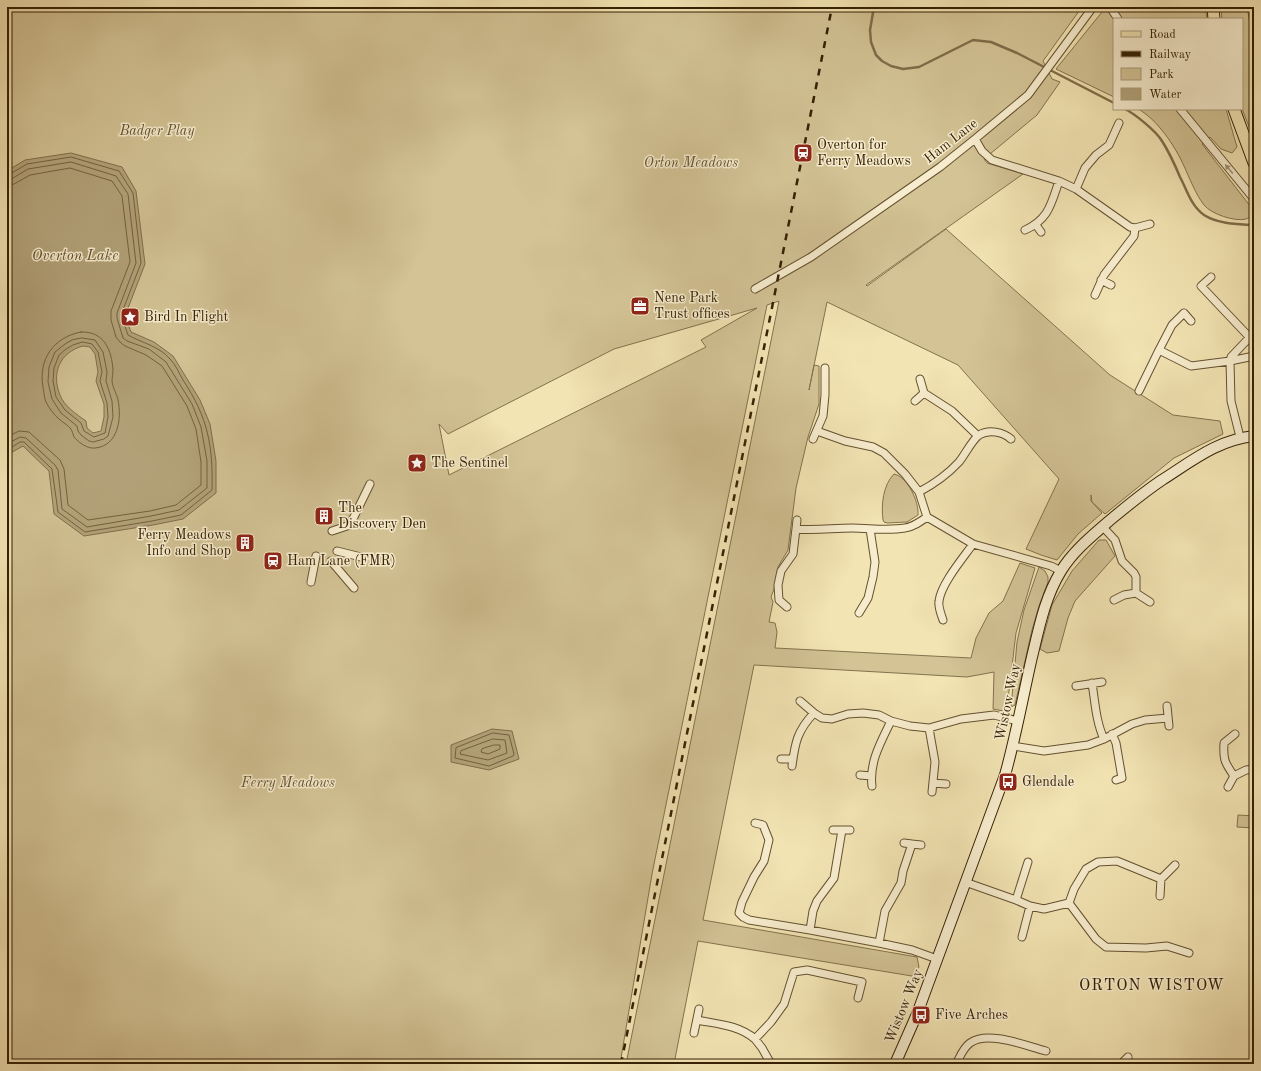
<svg xmlns="http://www.w3.org/2000/svg" width="1261" height="1071" viewBox="0 0 1261 1071" font-family="'Old Standard TT',serif">
	<style>
		.green { fill: #d3c395; stroke: #84724c; fill-rule: evenodd }
		.water { fill: #b2a178; stroke: #806d4a; fill-rule: evenodd }
		.lines { fill: none; stroke-linecap: round; stroke-linejoin: round }
		.shore { stroke: #74603e; stroke-width: 1 }
		.stream { stroke: #806d4a; stroke-width: 2.5 }
		.street-casing { stroke: #645130; stroke-width: 9 }
		.secondary-casing { stroke: #352004; stroke-width: 12 }
		.primary-casing { stroke: #352004; stroke-width: 13 }
		.street { stroke: #f7edce; stroke-width: 7 }
		.secondary { stroke: #f7edce; stroke-width: 10 }
		.primary { stroke: #f3e4b3; stroke-width: 11 }
		.rail { stroke: #352004; stroke-width: 2.5; stroke-dasharray: 7 7; stroke-linecap: butt }
		.oneway { fill: #a09173 }
		.labels { text-anchor: middle; dominant-baseline: central; stroke-width: 3; stroke-linejoin: round; paint-order: stroke }
		.park-label { font-size: 14px; font-style: italic; fill: #645130; stroke: #f7edce }
		.street-label { font-size: 14px; fill: #352004; stroke: #f7edce }
		.poi-label { font-size: 14px; fill: #352004; stroke: #f7edce; text-anchor: start }
		.water-label { font-size: 15px; font-style: italic; fill: #614d2d; stroke: #f7edce }
		.quarter-label { font-size: 16px; letter-spacing: 1px; fill: #352004; stroke: #f7edce }
	</style>
	<rect width="100%" height="100%" fill="#f3e4b3"/>
	<filter id="stains"><feTurbulence type="fractalNoise" baseFrequency=".005" numOctaves="4"/><feColorMatrix values="0 0 0 0 .2 0 0 0 0 .09 0 0 0 0 .02 0 0 0 .5 -.17"/></filter>
	<radialGradient id="worn" r=".72"><stop offset=".6" stop-color="#630" stop-opacity="0"/><stop offset="1" stop-color="#630" stop-opacity=".3"/></radialGradient>
	<path class="green" d="M7,7H1082L1043,61L1052,79L1060,82L1037,115L984,159L987,163L1023,174L866,285L867,286L946,229L1110,375L1173,415L1220,421L1223,434L1174,458L1105,514L1092,502L1091,495V501L1102,513L1078,534L1057,560L1041,555L1026,549L1059,479L958,365L827,302L809,390L814,365L819,366V404L808,437L796,488L788,550L778,567L774,589L771,597L773,602L769,622L775,623L777,632L775,648L971,658L976,638L989,613L1003,601L1020,563L1035,568L1016,633L1007,708L1003,711L993,709L994,672L967,677L754,665L703,920L917,957L919,967L912,976L698,941L674,1064H626L779,301L767,305L652,874L620,1064H7ZM757,308L701,340L706,347L449,475L439,424L448,434L614,349Z
		M1106,7H1205L1207,19H1114V97L1056,69Z
		M1221,7H1247L1254,45V139L1242,109V19H1222Z
		M1138,109H1226L1237,147L1232,153L1221,149L1210,137L1202,144L1254,211V213C1252,215 1249,218 1246,219C1235,222 1211,214 1204,205C1195,193 1190,179 1184,166C1175,146 1157,119 1138,109Z
		M894,474C908,477 919,502 918,515L907,522L887,523L884,522L883,520C881,505 883,485 894,474Z
		M1099,540H1106L1115,556L1075,601L1068,618L1059,651L1047,653L1040,649L1052,605L1072,571Z
		M1039,567L1045,571L1048,577V582L1039,606L1032,630L1015,705L1011,707L1017,642L1024,610Z
		M1238,815L1254,816V828L1237,827Z"/>
	<path class="water" d="M71,153L122,167L136,191L145,264L125,316L131,332L154,342L173,356L200,400L210,424L216,461V493L183,519L153,525L84,536L54,514L49,471L23,446L7,455V171L25,160ZM83,346L90,347L95,354L98,372L96,381L104,404V417L101,431L93,433L87,428L86,421C76,414 64,406 60,395C51,373 60,352 83,346Z
		M492,729L512,731L519,759L489,770L451,762V745Z"/>
	<g class="lines">
		<path class="shore" d="M7,174H10L27,164L71,157L119,171L133,193L141,263L121,315L128,335C142,343 159,346 170,359C176,365 179,373 183,380C208,418 213,445 212,490L181,515L152,521L85,532L58,512L52,469L24,442H20L7,450
			M7,179L13,178L28,169L71,162L116,176L128,194L136,263L117,313V318L123,338L127,341L149,349L166,362L192,404L201,427L207,461V488L179,510L151,516L87,527L62,509L58,470L55,465L26,438L20,437L7,444
			M7,185L14,184L30,175L70,168L112,181L122,196L130,262L111,311V320L116,337L120,342L125,346L146,355L162,366L187,406L196,429L201,462V485L176,505L150,511L88,520L68,505L64,469L60,460L29,432L19,431L7,437
			M81,332C104,331 112,350 113,371C113,374 112,377 112,380C112,387 117,394 118,400C122,419 118,446 95,448C88,449 79,443 74,437C73,434 72,431 71,429C68,425 62,422 59,419C54,415 49,408 46,402C44,397 44,392 43,387C38,359 54,337 81,332Z
			M82,338L95,340L103,352L107,372L106,381L112,401L113,417L108,436L104,439L93,442L89,441L81,435L78,431L77,426L61,413L52,399L48,382L49,367L55,352L65,344L72,340Z
			M83,342L92,344L98,352L102,372L100,381L107,403L108,417L105,433L94,437L84,431L81,423L65,410L56,397L53,381L54,368L59,355L66,349L73,345Z
			M493,733L509,735L514,754L513,756L489,766L455,758L456,748Z
			M493,739L505,740L507,753L488,760L460,754L461,751Z
			M494,745H500V749L488,754L481,752L482,749Z"/>
		<path class="stream" d="M874,7L870,30L871,42L876,55L882,61L891,66L903,69L919,67L973,40L991,42L1017,53L1114,103
			M1125,109C1135,114 1156,131 1162,141C1169,152 1175,165 1180,177C1187,190 1191,206 1204,215C1218,224 1237,224 1252,225"/>
		<g class="street-casing">
			<path id="street" d="M1110,7L1118,19
				M1180,109L1254,199
				M975,139L982,151L992,160L1059,181L1076,189L1130,227L1135,228L1150,224
				M1076,189L1085,168L1096,155L1109,145L1119,123
				M1036,225L1041,232
				M1025,230C1049,219 1051,204 1059,181
				M1211,277L1201,286L1254,342
				M1101,280L1111,285
				M755,289L811,257L940,167L975,139L1028,95L1093,7
				M1095,295L1104,275L1134,236L1135,228
				M1191,321L1184,313L1172,325L1159,350L1191,366L1230,361L1231,401L1240,437
				M1230,361L1231,357L1250,337
				M1230,361L1254,356
				M1139,391L1159,350
				M924,393L952,411L978,436
				M915,401L924,393L920,379
				M817,431L845,441L873,447L884,453L905,474L919,492L927,517L973,544L1051,566L1061,571
				M813,439L823,416L825,395V368
				M919,492C934,484 947,475 959,462C965,455 972,440 979,435C989,429 1003,432 1011,439
				M1103,527L1115,540L1122,561L1134,573L1136,577V593L1124,595L1114,600
				M796,529C815,531 833,528 852,528C869,528 887,531 905,528C913,527 920,522 927,517
				M332,531L350,525L370,484
				M337,551L361,557
				M331,561L354,588
				M311,582L316,556
				M1136,593L1150,602
				M787,607L779,600L778,585L781,571L793,554L797,520
				M859,613L868,598L873,577L875,562L870,529
				M943,620C941,614 938,607 939,601C941,584 963,558 973,544
				M1092,683C1095,702 1096,722 1104,739
				M1076,686L1102,682
				M800,701L814,713L822,718L832,719L848,714L863,713L879,715L891,721L910,726L929,728L961,719L994,715L1018,721
				M1167,706L1169,726
				M929,728L935,762L932,792
				M1112,734L1116,743L1122,778L1116,780
				M1235,734L1224,743C1223,760 1225,763 1234,776L1246,770L1254,769
				M1013,746L1044,751L1088,745L1104,739L1132,724L1145,720L1168,718
				M781,759H793
				M792,766C795,743 797,731 814,713
				M860,775L871,776
				M933,783L946,784
				M872,786C869,762 881,742 891,721
				M1228,787L1234,776
				M755,823L763,825L769,840L764,861L754,877L742,902L739,913L743,917L749,920L810,930L879,943L912,950L937,959
				M833,830H842
				M904,843L912,844
				M965,882L1016,900L1030,906L1044,909L1069,903L1074,889L1086,869L1098,862L1117,861L1161,879
				M1160,896L1161,879L1175,865
				M1016,900L1028,862
				M1069,903L1096,939L1106,947L1146,948L1167,946L1189,953
				M810,930L813,911L817,901L834,878L842,830H850
				M1022,937L1030,906
				M879,943L885,911L901,883L903,871L912,844L921,845
				M697,1020C717,1024 739,1025 755,1039
				M694,1033L699,1009
				M771,1064L762,1048L755,1039L771,1022L784,1004L794,972L807,970L862,982L858,998
				M956,1064C960,1057 963,1048 970,1043C988,1030 1026,1046 1046,1051
				M1121,1064L1128,1057"/>
		</g>
		<g class="secondary-casing">
			<path id="secondary" d="M895,1064L917,1014L1005,775C1016,736 1023,696 1032,657C1039,628 1045,597 1061,571C1073,551 1092,536 1109,521C1127,506 1144,492 1162,480C1192,461 1217,440 1254,436"/>
		</g>
		<g class="primary-casing">
			<path id="primary" d="M1213,7L1214,19
				M1234,109L1254,163"/>
		</g>
		<use href="#street" class="street"/>
		<use href="#secondary" class="secondary"/>
		<use href="#primary" class="primary"/>
		<path class="rail" d="M621,1064L832,7"/>
	</g>
	<defs><path id="oneway-solid" d="M-6-.8H1V-3.2L6.5 0L1 3.2V.8H-6Z"/></defs>
	<use class="oneway" href="#oneway-solid" transform="translate(1229 169) rotate(-130)"/>
	<defs>
		<g id="station-square" transform="scale(1)"><rect x="-9" y="-9" width="18" height="18" rx="4" fill="#8f2418" stroke="#f7edce"/><path d="M-3-6H3Q5-6 5-4V2Q5 4 3 4L4.5 6H3L1.5 4h-3L-3 6H-4.5L-3 4Q-5 4-5 2V-4Q-5-6-3-6ZM-3.5-4v3h7v-3ZM-3.5 1v1.5H-2V1ZM2 1v1.5H3.5V1Z" fill="#fff"/></g>
		<g id="office-square" transform="scale(1)"><rect x="-9" y="-9" width="18" height="18" rx="4" fill="#8f2418" stroke="#f7edce"/><path d="M-6-3h4V-5.5h4V-3h4V5H-6ZM-1-4.5V-3h2v-1.5ZM-6 0V1H6V0Z" fill="#fff"/></g>
		<g id="sight-square" transform="scale(1)"><rect x="-9" y="-9" width="18" height="18" rx="4" fill="#8f2418" stroke="#f7edce"/><path d="M0-6L1.8-2.2L6-1.7L2.9 1.2L3.7 5.4L0 3.3L-3.7 5.4L-2.9 1.2L-6-1.7L-1.8-2.2Z" fill="#fff"/></g>
		<g id="building-square" transform="scale(1)"><rect x="-9" y="-9" width="18" height="18" rx="4" fill="#8f2418" stroke="#f7edce"/><path d="M-4-6H4V6H1V3H-1V6H-4ZM-2.5-4.3h1.7v1.8h-1.7ZM.8-4.3h1.7v1.8H.8ZM-2.5-1h1.7V.8h-1.7ZM.8-1h1.7V.8H.8Z" fill="#fff"/></g>
		<g id="bus-square" transform="scale(1)"><rect x="-9" y="-9" width="18" height="18" rx="4" fill="#8f2418" stroke="#f7edce"/><path d="M-5-6H5V4H4V6H2V4H-2V6H-4V4H-5ZM-3.5-4V0h7V-4ZM-3.5 1.2v1.5H-2V1.2ZM2 1.2v1.5H3.5V1.2Z" fill="#fff"/></g>
	</defs>
	<g fill-rule="evenodd">
		<use href="#station-square" x="803" y="153"/>
		<use href="#office-square" x="640" y="306"/>
		<use href="#sight-square" x="130" y="317"/>
		<use href="#sight-square" x="417" y="463"/>
		<use href="#building-square" x="324" y="516"/>
		<use href="#building-square" x="245" y="543"/>
		<use href="#station-square" x="273" y="561"/>
		<use href="#bus-square" x="1008" y="782"/>
		<use href="#bus-square" x="921" y="1015"/>
	</g>
	<g class="labels">
		<g class="park-label">
			<text x="157" y="131">Badger Play</text>
			<text x="691" y="163">Orton Meadows</text>
			<text x="288" y="783">Ferry Meadows</text>
		</g>
		<g class="street-label">
			<text transform="translate(951 141) rotate(-38)">Ham Lane</text>
			<text transform="translate(1008 702) rotate(-78)">Wistow Way</text>
			<text transform="translate(904 1006) rotate(-68)">Wistow Way</text>
		</g>
		<g class="poi-label">
			<text x="817" y="145">Overton for<tspan x="817" dy="16">Ferry Meadows</tspan></text>
			<text x="654" y="298">Nene Park<tspan x="654" dy="16">Trust offices</tspan></text>
			<text x="144" y="317">Bird In Flight</text>
			<text x="431" y="463">The Sentinel</text>
			<text x="338" y="508">The<tspan x="338" dy="16">Discovery Den</tspan></text>
			<text x="231" y="535" text-anchor="end">Ferry Meadows<tspan x="231" dy="16">Info and Shop</tspan></text>
			<text x="287" y="561">Ham Lane (FMR)</text>
			<text x="1022" y="782">Glendale</text>
			<text x="935" y="1015">Five Arches</text>
		</g>
		<g class="water-label">
			<text x="75" y="256">Overton Lake</text>
		</g>
		<g class="quarter-label">
			<text x="1152" y="986">ORTON WISTOW</text>
		</g>
	</g>
	<rect width="1261" height="1071" fill="none" stroke="#f3e4b3" stroke-width="24"/>
	<rect x="8" y="8" width="1245" height="1055" fill="none" stroke="#352004" stroke-width="2"/>
	<rect x="12" y="12" width="1237" height="1047" fill="none" stroke="#352004"/>
	<rect x="1113" y="18" width="130" height="92" fill="#f7edce" stroke="#a99b7d"/>
	<rect x="1121" y="31" width="20" height="6" fill="#f3e4b3" stroke="#a99b7d"/>
	<text x="1149" y="38" font-size="12" fill="#352004">Road</text>
	<rect x="1121" y="51" width="20" height="6" fill="#352004" stroke="#a99b7d"/>
	<text x="1149" y="58" font-size="12" fill="#352004">Railway</text>
	<rect x="1121" y="68" width="20" height="12" fill="#d3c395" stroke="#a99b7d"/>
	<text x="1149" y="78" font-size="12" fill="#352004">Park</text>
	<rect x="1121" y="88" width="20" height="12" fill="#b2a178" stroke="#a99b7d"/>
	<text x="1149" y="98" font-size="12" fill="#352004">Water</text>
	<rect width="100%" height="100%" filter="url(#stains)"/>
	<rect width="100%" height="100%" fill="url(#worn)"/>
</svg>
